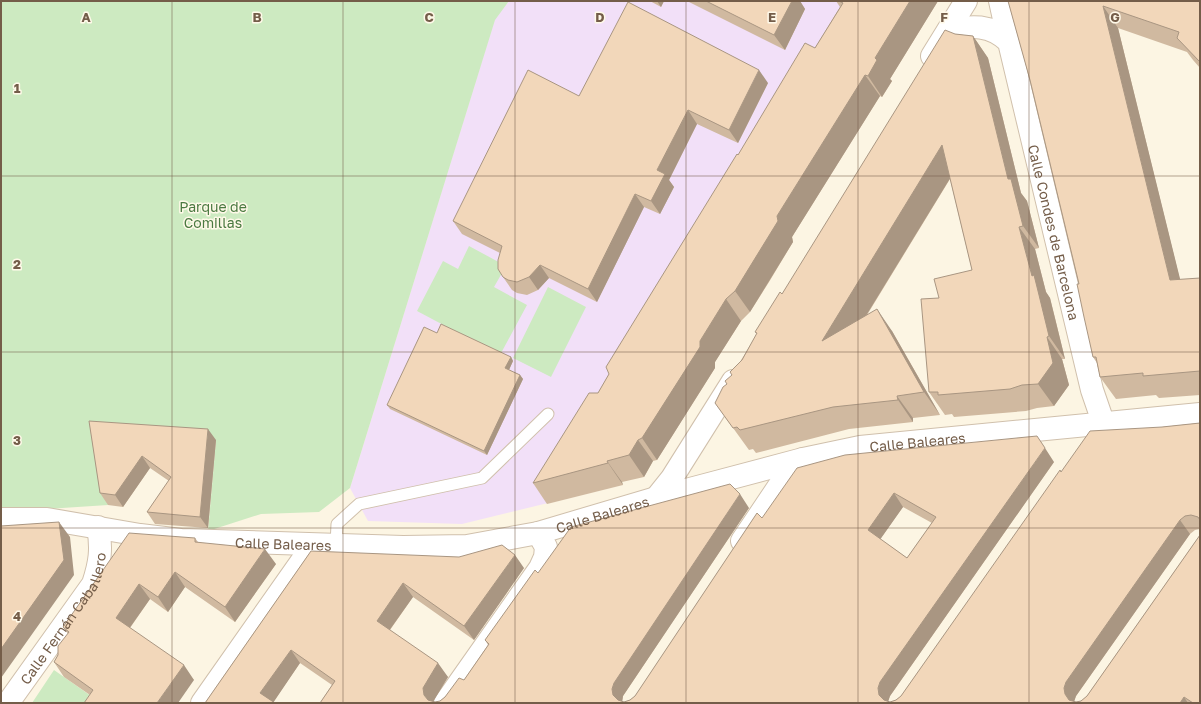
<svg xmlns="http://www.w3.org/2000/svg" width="1201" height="704" viewBox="0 0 1201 704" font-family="'Golos Text',sans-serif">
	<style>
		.education { fill: #f2e0f8 }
		.green { fill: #cdeac1 }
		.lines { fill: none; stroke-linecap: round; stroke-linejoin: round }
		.lane-casing { stroke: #d0c0ac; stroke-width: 13 }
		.street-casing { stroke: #d0c0ac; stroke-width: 24 }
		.lane { stroke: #fff; stroke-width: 11 }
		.street { stroke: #fff; stroke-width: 22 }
		.wall { fill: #d0b9a0; fill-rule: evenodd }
		.shaded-wall { fill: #a99682 }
		.building { fill: #f2d7ba; stroke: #a99682; fill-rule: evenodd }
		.grid { fill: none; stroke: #745d49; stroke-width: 1; stroke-opacity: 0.55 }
		.labels { text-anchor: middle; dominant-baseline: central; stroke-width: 3; stroke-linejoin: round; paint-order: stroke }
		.park-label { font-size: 14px; fill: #4b7a41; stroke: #fff9e9 }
		.street-label { font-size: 14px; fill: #745d49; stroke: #fff9e9 }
		.grid-label { font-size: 13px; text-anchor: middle; font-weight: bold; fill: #745d49; stroke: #fff9e9; stroke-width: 3; stroke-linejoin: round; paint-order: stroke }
	</style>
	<rect width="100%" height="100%" fill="#fcf5e3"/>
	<path class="education" d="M509,1H859L548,503L462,524L368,521L350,488L495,19Z"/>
	<path class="green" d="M1,1H509L495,20L350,488L319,512L261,514L208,531L216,440L97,434L108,505L1,512Z
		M469,246L506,266L494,287L527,305L500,355L417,311L443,261L458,269Z
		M548,287L586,307L551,377L513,358Z
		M54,670L101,703H32Z"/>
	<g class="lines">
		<g class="lane-casing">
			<path id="lane" d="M336,545L337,524L359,504L482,478L548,414"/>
		</g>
		<g class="street-casing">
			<g id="street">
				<path d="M1000,1L1009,42"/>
				<path id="s1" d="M948,31C971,25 991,24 1009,42L1092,390L1103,422"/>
				<path d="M932,56L966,1"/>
				<path d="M656,498L672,478L733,381"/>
				<path id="s2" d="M1,519H47L140,535L181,540L403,547L467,546L538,533L656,498L803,459L860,447L1200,414"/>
				<path d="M742,541L787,474L803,459"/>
				<path id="s3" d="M8,703L93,584C100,563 102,549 98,527"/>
				<path d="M202,703L313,545"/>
				<path d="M445,703L540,568L545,557L546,547L538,533"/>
			</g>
		</g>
		<use href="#lane" class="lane"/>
		<use href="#street" class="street"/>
	</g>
	<path class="wall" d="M650,1H664L661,7Z
		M687,1H800L805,9L785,50Z
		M836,1H938L890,79L892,81L882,97L880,96L792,237L793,242L769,282L750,312L741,321L715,362V368L657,460L653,461L644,477L622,482L623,485L547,504L533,483L598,393L738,155L815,48L840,7Z
		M1008,1H1200V68L1193,60L1187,52L1118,28L1180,280L1200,278V395L1159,398L1156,395L1116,399L1100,377L1097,363L1093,357L1079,284L1030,80Z
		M955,34L973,36L988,58L1021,193L1027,201L1039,248L1035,249L1046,292L1050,298L1055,318L1065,359H1062L1069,385L1054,406L1037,408L1026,411L954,417L952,414L945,415L929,392L939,298L972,270L950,179L867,315L892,331L940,415L913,418V422L849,429L756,453L753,449L749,450L715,403L757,334L755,332L782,294Z
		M768,83L738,143L697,124L669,180L674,187L660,214L644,207L597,302L549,278L538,290L527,295L517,293L512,290L503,277L500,253L462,234L453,221L579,96Z
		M437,333L511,357L513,361L509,370L520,375L523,379L487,455L390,409L387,405Z
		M89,421L216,440L208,528L155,524L147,512L169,481L150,468L123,507L108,505L100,493Z
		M1200,423V529L1195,530L1190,534L1076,696L1074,701L1076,702L1081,701L1087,696L1200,535V703H320L332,685L300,663L273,702L205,703L311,551L524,568L474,640L413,597L390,630L448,677L433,701L435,702L440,701L464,680L488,645L485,640L538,573L749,508L623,696L622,701L624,702L630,700L635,696L762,518L1054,462L890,696L888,701L890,702L896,700L901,696L1061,472L1162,427ZM903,507L932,523L907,558L880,539Z
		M195,538L198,542L276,564L235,622L185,587L168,612L150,599L130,628L194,680L90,695L64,677L54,662L58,655L68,634L63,627Z"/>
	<path class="shaded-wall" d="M657,1H664L661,7Z
		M792,1H800L805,9L785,50L774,35Z
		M910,1H938L890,79L892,81L882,97L868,76L875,58Z
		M1103,6L1118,28L1186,303L1170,280Z
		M973,36L988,58L1021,193L1027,201L1039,248L1023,226L1008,179Z
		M759,70L768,83L738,143L729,130Z
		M865,75L880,96L792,237L793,242L750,312L735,291L777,216Z
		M688,110L697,124L669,180L674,187L660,214L651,201L657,170Z
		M942,145L957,167L837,363L822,341Z
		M635,194L644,207L597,302L588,289Z
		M1019,227L1035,249L1046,292L1050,298L1065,359L1049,336L1032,276Z
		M540,265L549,278L538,290L529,277Z
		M726,299L741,321L715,362V368L657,460L642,438L700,341Z
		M877,309L892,331L940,415L924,392Z
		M1047,337L1062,359L1069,385L1054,406L1038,384Z
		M511,357L513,361L508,372L505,368Z
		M520,375L523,379L487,455L484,451Z
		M897,396L913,418V422L898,400Z
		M208,429L216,440L208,528L200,517Z
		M638,440L653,461L644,477L629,455Z
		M1045,448L1054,462L890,696L888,702L885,703L879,695L878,688L880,682Z
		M142,456L150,468L123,507L115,495Z
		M607,461L622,482L623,485L608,463Z
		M894,493L903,507L877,544L868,530Z
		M740,494L749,508L623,696L622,703H619L613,695L612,689L614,683Z
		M1180,520L1190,534L1076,696L1074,702L1071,703L1065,694L1064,688L1066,682Z
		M59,522L70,537L74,575L1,678V649Z
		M265,549L276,564L235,622L225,607Z
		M515,555L524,568L474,640L464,626Z
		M175,572L185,587L168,612L158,597Z
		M403,583L413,597L386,635L377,621Z
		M139,584L150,599L126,633L116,618Z
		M291,650L300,663L273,703L260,693Z
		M438,663L448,677L433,702L430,703L424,695L423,688Z
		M184,665L194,680L178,703H157Z
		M1184,697L1188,703H1180Z"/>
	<path class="building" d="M706,1H792L774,35Z
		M839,1H910L875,58L877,60L868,76L865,75L777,216L778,221L754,260L735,291L726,299L700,341V347L642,438L638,440L629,455L607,461L608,463L533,483L589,393H598L609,374L606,367L737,154L738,155L805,43L815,48L843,3Z
		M1008,1H1200V62L1177,38L1179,32L1103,6L1170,280L1200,278V371L1143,376V373L1100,377L1096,357H1093L1084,317L1077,284H1079L1030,80Z
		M628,2L759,70L729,130L688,110L657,170L665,174L651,201L635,194L588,289L540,265L529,277L517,282L508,280L503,277L498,269V260L502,246L453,221L528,70L579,96Z
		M945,30L955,34L973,36L1008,179H1011L1023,226L1019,227L1032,276L1034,275L1039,295L1049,336L1047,337L1053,363L1038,384L1022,385L1010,389L938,395V392H929L921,299L939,298L934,279L972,270L942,145L822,341L877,309L924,392L897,396L898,400L833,407L740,430L737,427L733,428L715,403L723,387L727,384L725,381L732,375L730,372L742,360L757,333L755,332L780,292L782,294Z
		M441,324L511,357L505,368L520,375L484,451L387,405L424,327L437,333Z
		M89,421L208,429L200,517L147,512L171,477L142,456L115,495L100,493Z
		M1200,423V520L1198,517L1191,515L1185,516L1180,520L1066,682L1064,688L1065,694L1069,700L1076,702L1081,701L1087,696L1200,535V703H1193L1184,697L1180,703H320L335,681L291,650L260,693L275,703H205L311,551L459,557L502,545L515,555L464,626L403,583L377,621L438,663L423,688L424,695L428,700L435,702L440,701L445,697L459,678L464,680L489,644L485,640L535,570L538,573L571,527L730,484L740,494L614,683L612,689L613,695L618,700L624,702L630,700L635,696L757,513L762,518L797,468L845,455L1037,436L1045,448L880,682L878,688L879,695L884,700L890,702L896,700L901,696L1060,470L1061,472L1090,431L1162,427ZM894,493L936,517L907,558L868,530Z
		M59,522L64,560L1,649V526Z
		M129,533L195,538V542L265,549L225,607L175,572L158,597L139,584L116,618L184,665L157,703H84L93,690L54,662L58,655V646L69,632L63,627Z"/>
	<path class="grid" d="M172,1V703M343,1V703M515,1V703M686,1V703M858,1V703M1029,1V703M1,176H1200M1,352H1200M1,528H1200"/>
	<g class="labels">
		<g class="park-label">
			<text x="213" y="206">Parque de<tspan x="213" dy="16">Comillas</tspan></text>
		</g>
		<g class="street-label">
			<text stroke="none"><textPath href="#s1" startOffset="261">Calle Condes de Barcelona</textPath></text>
			<text stroke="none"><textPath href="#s2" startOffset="931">Calle Baleares</textPath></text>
			<text stroke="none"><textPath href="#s2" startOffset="607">Calle Baleares</textPath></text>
			<text stroke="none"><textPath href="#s2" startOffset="284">Calle Baleares</textPath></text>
			<text stroke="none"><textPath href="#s3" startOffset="102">Calle Fernán Caballero</textPath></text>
		</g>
	</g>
	<g class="grid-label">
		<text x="86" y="22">A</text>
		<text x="257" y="22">B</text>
		<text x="429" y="22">C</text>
		<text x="600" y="22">D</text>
		<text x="772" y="22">E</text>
		<text x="944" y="22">F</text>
		<text x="1115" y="22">G</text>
		<text x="17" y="93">1</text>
		<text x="17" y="269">2</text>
		<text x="17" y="445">3</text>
		<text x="17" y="621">4</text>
	</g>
	<rect width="1201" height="704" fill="none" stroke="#745d49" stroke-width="4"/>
</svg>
